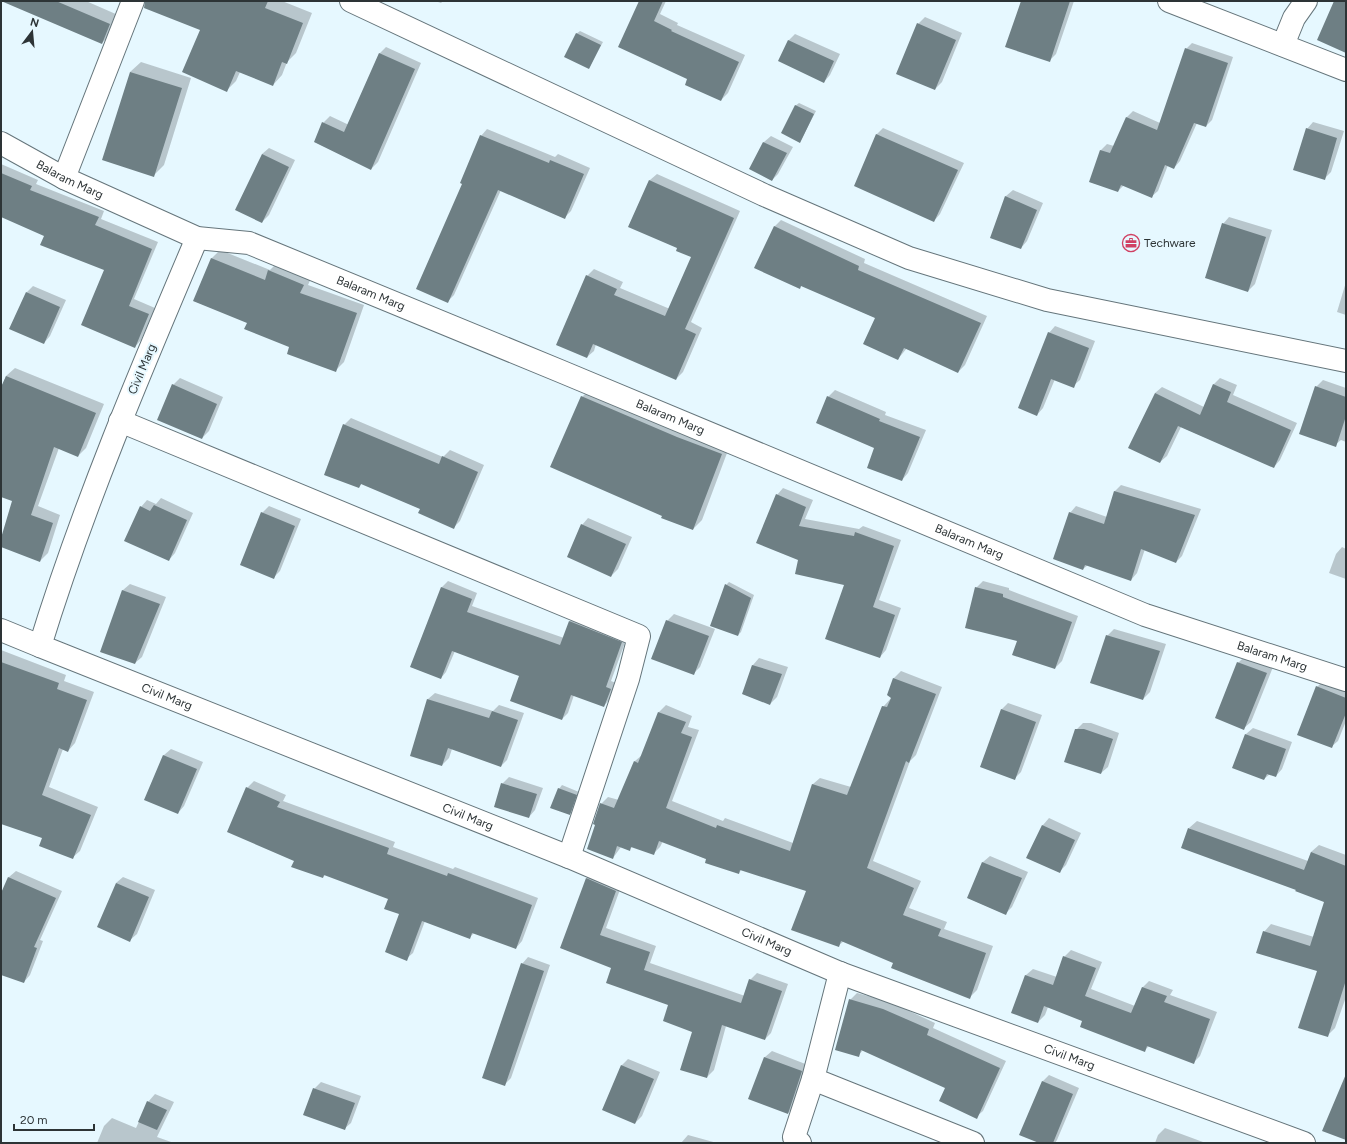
<svg xmlns="http://www.w3.org/2000/svg" width="1347" height="1144" viewBox="0 0 1347 1144" font-family="Figtree,sans-serif">
	<style>
		.shadow { fill: #0003 }
		.building { fill: #6e7f84 }
		.lines { fill: none; stroke-linecap: round; stroke-linejoin: round }
		.minor-casing { stroke: #65757b; stroke-width: 24 }
		.minor { stroke: #fff; stroke-width: 22 }
		.labels { text-anchor: middle; dominant-baseline: central; stroke-width: 4; stroke-linejoin: round; paint-order: stroke }
		.street-label { font-size: 12px; fill: #2d3436; stroke: #e6f8ff }
		.poi-label { font-size: 12px; fill: #2d3436; stroke: #e6f8ff; text-anchor: start }
	</style>
	<rect width="100%" height="100%" fill="#e6f8ff"/>
	<path class="shadow" d="M7,1H86L118,15L111,34L102,43Z
		M166,1H282L312,13L296,53L287,62L282,75L273,85L240,72L236,81L226,91L202,30Z
		M435,1H443L441,3Z
		M640,1H666L660,14L678,23L677,25L745,55L728,93L721,100L689,79Z
		M1022,1H1074L1056,54L1049,61Z
		M925,17L962,33L942,82L935,89L918,24Z
		M580,31L603,42L589,68L576,34Z
		M795,34L840,54L830,75L824,82L788,41Z
		M1192,43L1233,57L1212,120L1206,126L1197,123L1180,161L1174,168L1168,165L1158,191L1151,197L1124,185L1118,191L1090,182L1101,150L1107,144L1114,146L1127,117L1133,111L1160,123L1186,49Z
		M386,47L421,63L378,162L371,169L315,142L323,123L330,116L349,125L379,54Z
		M141,62L191,78L164,165L153,176L130,72Z
		M799,103L816,111L800,142L795,106Z
		M1313,122L1344,131L1331,172L1325,178L1307,129Z
		M883,128L964,163L940,214L934,221L876,135Z
		M487,129L555,157L558,154L590,168L571,211L564,218L501,190L454,295L447,302L464,184L481,136Z
		M771,136L793,147L778,174L772,180L751,169L764,142Z
		M269,148L295,160L269,215L262,222V154Z
		M1,164L38,180L36,184L104,211L101,219L158,242L134,299L155,308L141,340L135,347L106,270L46,235L1,216Z
		M657,174L740,211L691,322L702,328L683,372L676,379L596,344L594,351L587,357V276L594,269L623,282L620,288L670,309L692,257L678,248L629,226L650,180Z
		M1013,190L1043,203L1027,241L1021,248L992,237L1006,196Z
		M1229,217L1272,230L1255,284L1248,291L1223,224Z
		M781,220L865,259L864,263L987,316L965,365L958,372L907,348L898,359L876,318L801,285L774,227Z
		M220,250L270,270L278,262L312,276L308,285L364,305L344,362L336,370L248,322L194,301L212,258Z
		M1346,282V315L1337,312Z
		M33,286L66,300L50,336L44,343L27,292Z
		M1055,326L1095,341L1080,380L1073,386L1055,379L1043,408L1037,415L1049,333Z
		M15,368L104,404L86,448L78,456L59,448L38,506L60,515L48,553L40,561L1,546L14,500L1,496V389L6,376Z
		M180,378L223,397L209,431L202,438L173,385Z
		M1220,378L1237,385L1233,395L1297,423L1280,460L1274,467L1181,427L1167,456L1160,462L1155,393L1162,387L1204,407L1213,385Z
		M1323,380L1346,388V442L1341,440L1335,445L1316,387Z
		M591,388L730,445L702,520L693,529L663,515L582,397Z
		M835,390L886,412L885,415L926,430L908,473L902,480L876,447L828,397Z
		M351,418L443,457L450,450L484,465L460,521L454,527L421,509L362,483L359,487L344,425Z
		M1121,485L1201,509L1182,556L1176,562L1145,549L1137,573L1131,580L1088,565L1083,569L1070,513L1076,506L1107,517L1115,491Z
		M783,488L813,500L805,519L859,529L863,526L901,540L879,600L901,608L886,650L880,657L845,584L799,559L777,495Z
		M161,498L193,513L175,553L169,560L141,507L147,500L156,504Z
		M269,506L301,519L280,571L274,577L262,513Z
		M588,518L632,537L618,569L611,576L582,525Z
		M1342,547L1346,549V579L1329,573L1336,554Z
		M448,581L477,593L472,606L564,638L570,621L576,615L627,637L611,681L616,683L609,700L604,706L574,695L568,713L562,719L521,675L455,651L446,672L441,678L411,667L442,587Z
		M983,581L1009,588V590L1078,616L1062,661L1055,668L1018,640L976,588Z
		M729,582L754,595L741,632L738,635L726,585Z
		M130,584L166,597L142,657L135,663L101,651L123,590Z
		M674,614L715,629L700,667L693,674L667,621Z
		M1114,629L1166,644L1150,692L1143,699L1107,636Z
		M1,650L66,675L64,681L94,692L75,743L68,751L63,749L49,787L98,807L80,851L72,858L44,838L1,823Z
		M1245,656L1273,667L1251,722L1244,728L1238,663Z
		M759,658L788,667L777,697L770,704L743,694L753,665Z
		M901,671L942,687L916,755L910,761L873,861L921,881L909,908L947,922L944,929L993,946L977,990L970,997L894,962L844,941L838,946L807,890L742,869L739,873L663,841L660,847L653,854L633,846L629,850L621,847L613,858L596,825L601,804L608,797L619,800L635,761L642,755L659,712L666,705L692,716L688,727L699,730L672,801L723,821L725,818L793,843L813,784L820,778L851,787L883,707L892,697L888,695L894,678Z
		M1324,680L1346,689V721L1338,741L1331,747L1317,687Z
		M435,693L493,711L499,705L524,713L507,760L501,766L452,749L449,758L442,765L428,699Z
		M1008,703L1042,715L1021,772L1014,779L1001,710Z
		M1083,723H1091L1119,733L1108,767L1101,773L1076,730Z
		M1253,728L1292,742L1282,769L1276,776L1270,774L1264,779L1246,734Z
		M171,749L203,762L184,806L178,813L146,799L164,755Z
		M509,777L543,788L535,810L529,817L502,784Z
		M254,781L286,795L283,801L395,842L393,847L453,869L455,867L538,898L522,941L516,948L474,933L469,938L425,921L413,953L406,959L400,914L389,898L326,874L323,877L295,860L247,788Z
		M562,785L579,792L572,811L569,814L559,789Z
		M1049,818L1081,833L1066,865L1059,872L1028,858L1043,825Z
		M1197,821L1308,861L1311,852L1319,845L1346,855V997L1335,1028L1327,1036L1318,971L1264,932L1271,924L1314,937L1325,902L1297,889L1189,828Z
		M990,856L1028,872L1012,907L1005,914L968,898L983,862Z
		M16,871L62,891L40,940L43,941L30,975L24,982L1,974V895L9,877Z
		M593,872L622,884L606,928L656,946L650,963L745,996L750,980L757,973L788,984L771,1033L765,1039L726,1026L714,1070L707,1077L693,1031L670,1005L613,967L561,948L587,878Z
		M123,877L155,890L137,934L130,940L116,883Z
		M1071,950L1102,962L1091,989L1135,1006L1142,988L1149,981L1173,990L1170,995L1217,1012L1200,1056L1194,1062L1149,1046L1145,1050L1084,1020L1048,1007L1045,1015L1038,1022L1013,1013L1026,975L1033,969L1057,977L1064,957Z
		M528,957L550,965L511,1078L504,1085L522,964Z
		M857,993L890,1002L935,1023L933,1028L1006,1061L983,1111L976,1117L946,1087L863,1050L858,1056L850,1000Z
		M772,1051L808,1065L795,1107L788,1113L750,1099L765,1057Z
		M628,1059L660,1072L642,1116L635,1123L622,1065Z
		M1049,1075L1079,1088L1057,1140L1055,1143H1041L1042,1082Z
		M321,1082L361,1096L351,1123L344,1129L314,1089Z
		M155,1094L174,1102L157,1137L174,1143H97L104,1126L112,1118L136,1128L148,1102Z
		M1165,1128L1203,1142V1143H1155L1158,1135Z
		M688,1135L717,1143H681Z"/>
	<path class="building" d="M1,1H56L110,24L102,44Z
		M145,1H268L265,8L303,23L287,64L282,62L273,86L236,71L227,92L182,72L200,30L144,8Z
		M639,1H663L654,21L672,30L671,31L739,62L721,101L685,85L687,79L618,47Z
		M1021,1H1070L1050,62L1005,47Z
		M1334,1H1346V53L1317,40Z
		M917,23L956,40L935,90L896,74Z
		M576,33L601,45L589,69L564,57Z
		M788,40L834,61L824,83L778,61Z
		M1185,48L1228,63L1206,127L1194,123L1174,169L1165,165L1152,198L1121,185L1118,192L1089,182L1100,150L1110,153L1126,117L1157,130Z
		M379,53L415,69L371,170L314,142L322,122L344,132Z
		M130,72L182,88L154,177L102,160Z
		M795,105L814,114L800,143L781,133Z
		M1306,128L1337,138L1325,180L1293,170Z
		M876,134L958,170L934,222L854,186Z
		M480,135L549,163L550,160L584,174L565,219L498,190L448,303L416,289L462,184L460,183Z
		M763,142L787,153L772,181L749,169Z
		M262,154L289,167L262,223L235,210Z
		M1,173L32,186L30,190L99,217L95,225L152,249L129,306L149,314L135,348L81,325L104,270L40,245L44,236L1,217Z
		M649,180L734,218L685,329L696,334L676,380L593,344L587,358L556,345L586,275L617,289L614,295L665,316L691,257L676,251L677,248L628,227Z
		M1005,196L1037,210L1021,249L990,238Z
		M1222,223L1266,237L1248,292L1205,278Z
		M774,226L859,266L858,270L981,323L958,373L904,348L898,360L863,344L875,318L801,286L800,289L754,268Z
		M211,258L265,280L268,270L304,285L300,293L357,313L336,372L287,354L289,347L244,329L247,323L193,301Z
		M26,292L60,307L44,344L9,329Z
		M1048,332L1089,348L1074,388L1051,379L1037,416L1018,408Z
		M6,376L96,413L78,457L54,447L31,515L53,523L40,562L1,547V538L12,501L1,497V387Z
		M172,384L217,404L202,439L157,420Z
		M1213,384L1231,392L1227,402L1291,430L1274,468L1178,426L1160,463L1128,448L1155,393L1200,415Z
		M1315,386L1346,397V416L1336,447L1299,434Z
		M581,396L677,437L722,454L693,530L661,518L662,516L550,467Z
		M827,396L880,419L879,421L920,437L902,481L867,468L874,448L816,423Z
		M343,424L439,464L442,456L478,472L454,529L418,513L420,509L361,484L359,488L324,475Z
		M1114,491L1195,515L1176,563L1141,549L1131,581L1085,565L1083,570L1053,559L1069,512L1104,524Z
		M776,494L806,507L799,526L854,536L855,532L894,546L873,607L895,615L880,658L825,639L844,585L795,574L798,560L756,543Z
		M154,505L187,520L169,561L124,541L140,506L150,511Z
		M261,512L295,526L274,579L240,565Z
		M581,524L626,544L611,577L567,557Z
		M725,584L751,598L738,636L710,626Z
		M441,587L472,599L467,612L560,645L569,621L622,642L606,687L611,689L604,707L571,695L562,720L510,701L519,676L452,651L441,679L410,667Z
		M975,587L1003,594V597L1072,622L1055,669L1012,655L1017,641L965,628Z
		M122,590L160,604L135,664L100,652Z
		M666,620L709,636L694,675L651,659Z
		M1106,635L1160,651L1143,700L1090,683Z
		M1,662L59,683L57,689L87,700L68,752L59,748L42,795L91,815L73,859L39,846L42,838L1,824Z
		M1237,662L1267,673L1244,730L1215,718Z
		M752,665L782,674L770,705L742,694Z
		M893,678L936,694L909,763L906,761L867,868L914,888L903,915L941,929L938,936L986,953L970,999L891,968L893,963L841,941L839,947L791,930L806,891L740,870L739,874L705,863L706,859L659,841L654,855L631,847L630,851L617,846L613,859L587,849L595,825L593,824L600,803L614,808L634,761L638,763L658,712L686,722L681,733L692,737L666,808L716,828L717,825L790,851L812,784L847,795L882,706L887,707L891,698L887,695Z
		M1316,686L1346,698V713L1332,748L1297,735Z
		M427,699L489,718L492,711L518,720L501,767L448,748L442,766L410,756Z
		M1001,709L1036,722L1015,780L980,767Z
		M1075,729H1084L1113,739L1101,774L1064,762Z
		M1245,734L1286,749L1276,777L1267,774L1264,780L1232,768Z
		M163,755L197,769L178,814L144,800Z
		M501,783L537,794L529,818L494,807Z
		M246,787L280,802L277,807L389,848L387,854L447,876L448,873L532,905L516,949L472,933L470,939L422,921L407,961L385,952L399,914L384,909L388,899L324,875L323,878L291,867L294,861L227,832Z
		M558,788L577,795L570,815L550,808Z
		M1042,825L1075,840L1060,873L1026,858Z
		M1188,828L1304,870L1311,852L1346,866V980L1328,1037L1298,1028L1317,971L1256,953L1263,931L1310,946L1324,902L1295,891L1296,890L1181,848Z
		M982,862L1022,878L1006,915L967,898Z
		M8,877L56,898L34,947L37,948L24,983L1,975V893Z
		M586,878L616,891L600,935L650,952L644,970L741,1003L749,979L782,991L765,1040L722,1025L707,1078L680,1070L692,1032L663,1021L668,1005L606,983L611,968L560,948Z
		M116,883L149,897L130,942L97,927Z
		M1063,956L1096,968L1085,996L1131,1013L1142,987L1167,996L1164,1002L1210,1019L1194,1064L1147,1046L1145,1052L1080,1027L1082,1021L1044,1006L1038,1023L1011,1013L1025,975L1053,985Z
		M521,963L544,971L505,1086L482,1078Z
		M849,999L883,1009L929,1029L927,1035L1000,1068L977,1119L939,1101L945,1088L861,1050L859,1057L835,1050Z
		M764,1057L802,1071L788,1114L748,1099Z
		M621,1065L654,1079L635,1124L602,1110Z
		M1346,1074V1140L1322,1131Z
		M1042,1081L1073,1094L1053,1143H1039L1019,1135Z
		M313,1088L355,1103L345,1130L303,1115Z
		M147,1101L167,1110L157,1130L138,1122Z"/>
	<g class="lines">
		<g class="minor-casing">
			<g id="minor">
				<path d="M351,1L764,195L909,258L1047,300L1346,361"/>
				<path d="M1169,1L1346,70"/>
				<path d="M1283,45L1294,18L1306,1"/>
				<path id="s1" d="M1,143L64,178L197,238L249,243L560,371L1145,615L1346,680"/>
				<path d="M64,178L133,1"/>
				<path id="s2" d="M197,238C140,372 83,506 40,646L569,857L840,973L1304,1143"/>
				<path d="M120,421L639,636L628,679L569,857"/>
				<path d="M1,630L40,646"/>
				<path d="M813,1079L973,1143"/>
				<path d="M800,1143L794,1137L813,1079L840,973"/>
			</g>
		</g>
		<use href="#minor" class="minor"/>
	</g>
	<defs>
		<g id="office-ring" transform="scale(0.9)"><circle r="9.5" fill="#e6f8ff" stroke="#d04062" stroke-width="1.5"/><path d="M-6-3h4V-5.5h4V-3h4V5H-6ZM-1-4.5V-3h2v-1.5ZM-6 0V1H6V0Z" fill="#d04062"/></g>
	</defs>
	<g fill-rule="evenodd">
		<use href="#office-ring" x="1131" y="243"/>
	</g>
	<g class="labels">
		<g class="street-label">
			<text stroke="none"><textPath href="#s1" startOffset="78">Balaram Marg</textPath></text>
			<text stroke="none"><textPath href="#s1" startOffset="402">Balaram Marg</textPath></text>
			<text transform="translate(142 369) rotate(-67)">Civil Marg</text>
			<text stroke="none"><textPath href="#s1" startOffset="726">Balaram Marg</textPath></text>
			<text stroke="none"><textPath href="#s1" startOffset="1050">Balaram Marg</textPath></text>
			<text stroke="none"><textPath href="#s1" startOffset="1374">Balaram Marg</textPath></text>
			<text stroke="none"><textPath href="#s2" startOffset="574">Civil Marg</textPath></text>
			<text stroke="none"><textPath href="#s2" startOffset="898">Civil Marg</textPath></text>
			<text stroke="none"><textPath href="#s2" startOffset="1222">Civil Marg</textPath></text>
			<text stroke="none"><textPath href="#s2" startOffset="1546">Civil Marg</textPath></text>
		</g>
		<g class="poi-label">
			<text x="1144" y="243">Techware</text>
		</g>
	</g>
	<rect width="1347" height="1144" fill="none" stroke="#2d3436" stroke-width="4"/>
	<g transform="translate(32 32) rotate(16)" stroke="#e6f8ff" stroke-width="3" paint-order="stroke">
	<path d="M0-3L7 15L0 10L-7 15Z" fill="#2d3436"/>
	<text y="-6" font-size="11" font-weight="bold" text-anchor="middle" fill="#2d3436">N</text>
	</g>
	<path d="M14 1124v6h80v-6" fill="none" stroke="#2d3436" stroke-width="2"/>
	<text x="20" y="1124" font-size="12" fill="#2d3436" stroke="#e6f8ff" stroke-width="3" paint-order="stroke">20 m</text>
</svg>
